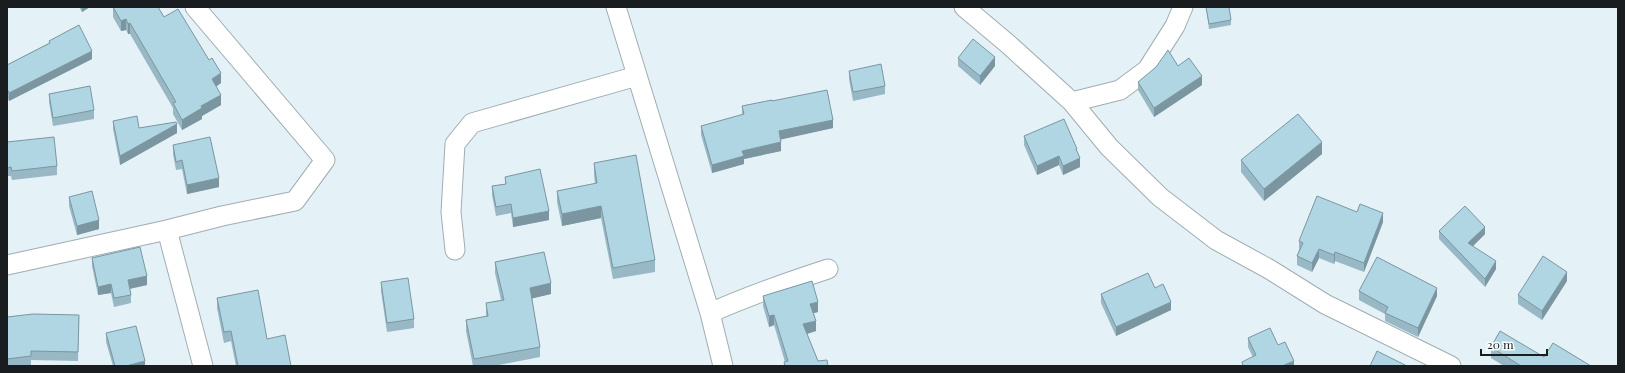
<svg xmlns="http://www.w3.org/2000/svg" width="1625" height="373" viewBox="0 0 1625 373" font-family="'Playfair Display',serif">
	<style>
		.lines { fill: none; stroke-linecap: round; stroke-linejoin: round }
		.street-casing { stroke: #a1adb2; stroke-width: 21 }
		.street { stroke: #fff; stroke-width: 19 }
		.wall { fill: #97b8c4 }
		.shaded-wall { fill: #7b96a0 }
		.building { fill: #b0d6e4; stroke: #7b96a0 }
	</style>
	<rect width="100%" height="100%" fill="#e4f1f6"/>
	<g class="lines">
		<g class="street-casing">
			<path id="street" d="M616,7L710,313L723,366
				M964,7L1008,44L1072,102L1109,147L1160,197L1216,240L1269,269L1325,304L1451,366
				M1072,102L1120,90L1147,70L1175,26L1183,7
				M167,230L222,216L295,201L325,160L195,7
				M455,250L451,212L455,144L472,123L637,76
				M7,265L167,230L203,366
				M710,313C748,296 788,282 828,269"/>
		</g>
		<use href="#street" class="street"/>
	</g>
	<path class="wall" d="M79,7H90L82,12Z
		M113,7L164,17L221,83L216,87L221,105L202,116V119L182,130L173,114V108L130,34H128L126,30L121,31L113,17Z
		M1206,7L1231,20V25L1209,29Z
		M49,41L92,59L9,101L7,97V65L49,43Z
		M958,58L995,66L980,85L958,66Z
		M1178,66L1202,85L1154,117L1138,90V82Z
		M849,71L885,86V94L853,101L849,79Z
		M49,94L94,110V119L53,126L49,102Z
		M772,101L833,128L780,139L781,151L744,159V164L712,173L701,135V126L742,115V106Z
		M113,121L139,128L177,133L120,165L113,129Z
		M1024,136L1077,152L1080,167L1063,175L1059,165L1037,175L1024,145Z
		M7,142L57,166V175L12,180L11,176H7Z
		M173,145L219,187L187,194L182,169L176,170L173,154Z
		M1322,154L1264,201L1241,172V160Z
		M594,163L655,260V272L613,279L601,218L562,226L557,202V191L595,184L594,175Z
		M505,177L549,220L513,227L511,213L496,216L492,195V186L505,184Z
		M69,197L99,229L77,235L69,206Z
		M1357,212L1383,222L1364,272L1335,261L1334,264L1319,258L1312,272L1297,265V256L1299,250V241Z
		M1439,231L1485,234L1473,246L1496,269L1485,287L1439,239Z
		M92,258L147,285L130,289L131,295V303L114,307L111,293L98,295L92,266Z
		M495,262L551,294L532,298L540,347V357L494,366H473L466,331V320L486,316V303L501,300L495,273Z
		M1567,281L1542,320L1518,304V295Z
		M381,282L414,319V328L387,332L381,291Z
		M1359,291L1437,296L1418,337L1385,321V314L1359,300Z
		M1101,294L1171,310L1116,336L1101,303Z
		M763,296L818,312L814,313L816,331L807,334L818,361L828,366H784V362H785L774,325L769,327L763,306Z
		M217,298L267,339L291,366H236L231,341L224,343L217,308Z
		M79,315L78,361L31,360V365L20,366H7V317Z
		M106,333L145,366H113L106,342Z
		M1248,338L1278,345L1294,366H1242V362L1253,357L1248,347Z
		M1491,347L1544,357L1591,366H1504L1491,358Z"/>
	<path class="shaded-wall" d="M82,7H90L82,12Z
		M126,19V30L121,31V21Z
		M130,23V34H128V24Z
		M92,51V59L9,101V93Z
		M995,57V66L980,85V76Z
		M221,73V83L212,89V79Z
		M1202,76V85L1154,117V108Z
		M221,95V105L202,116V119L182,130V120L201,106Z
		M833,120V128L779,140V131Z
		M177,124V133L120,165V156Z
		M781,142V151L744,159V164L712,173V165L742,151Z
		M1322,142V154L1264,201V189Z
		M1059,156V165L1037,175V166Z
		M1080,158V167L1063,175V166Z
		M219,178V187L187,194V185Z
		M601,206V218L562,226V214Z
		M549,211V220L513,227V218Z
		M1383,213V222L1364,272V263Z
		M99,220V229L77,235V226Z
		M1485,227V234L1468,251V243Z
		M1319,249V258L1312,272V263Z
		M1335,252V261L1334,264V255Z
		M1496,261V269L1485,287V279Z
		M1567,272V281L1542,320V311Z
		M147,276V285L128,289V280Z
		M551,283V294L530,299V288Z
		M111,284V293L98,295V287Z
		M1437,288V296L1418,337V328Z
		M818,302V312L810,314V304Z
		M1171,302V310L1116,336V327Z
		M774,315V325L769,327V316Z
		M816,321V331L803,335V324Z
		M145,361V366H126Z
		M1294,361V366H1282Z"/>
	<path class="building" d="M113,7H158L164,17L178,9L209,60L212,58L221,73L212,79L221,95L201,106L202,108L182,120L173,103L176,102L130,23L128,24L126,19L121,21Z
		M1206,7H1229L1231,20L1209,24Z
		M79,25L92,51L9,93L7,89V65L50,43L49,41Z
		M973,39L995,57L980,76L958,58Z
		M1168,50L1178,66L1189,58L1202,76L1154,108L1138,82L1156,67Z
		M881,64L885,86L853,92L849,71Z
		M90,86L94,110L53,118L49,94Z
		M827,90L833,120L779,131L781,142L742,151L744,156L712,165L701,126L744,114L742,106L772,100V101Z
		M1298,114L1322,142L1264,189L1241,160Z
		M137,116L139,128L176,122L177,124L120,156L113,121Z
		M1064,119L1077,149H1076L1080,158L1063,166L1059,156L1037,166L1024,136Z
		M54,137L57,166L12,171L11,167L7,168V142Z
		M210,137L219,178L187,185L182,160L176,162L173,145Z
		M636,155L655,260L613,268L601,206L562,214L557,191L597,183L594,163Z
		M540,169L549,211L513,218L511,204L496,207L492,186L506,184L505,177Z
		M92,191L99,220L77,226L69,197Z
		M1317,196L1357,212L1360,204L1383,213L1364,263L1335,252L1334,255L1319,249L1312,263L1297,256L1303,243L1299,241Z
		M1465,206L1485,227L1468,243L1496,261L1485,279L1439,231Z
		M140,247L147,276L128,280L131,295L114,298L111,284L98,287L92,258Z
		M544,252L551,283L530,288L540,347L474,359L466,320L488,316L486,303L504,300L495,262Z
		M1543,256L1567,272L1542,311L1518,295Z
		M1377,257L1437,288L1418,328L1385,313L1388,307L1359,291Z
		M1148,273L1155,288L1163,284L1171,302L1116,327L1101,294Z
		M408,278L414,319L387,323L381,282Z
		M812,281L818,302L810,304L816,321L803,324L818,361L827,360L828,366H785L784,362L788,361L774,315L769,316L763,296Z
		M258,290L267,339L285,335L291,366H238L231,331L224,332L217,298Z
		M33,314L79,315L78,352L31,351V356L7,359V317Z
		M136,326L145,361L126,366H115L106,333Z
		M1270,328L1278,345L1285,342L1294,361L1282,366H1243L1242,362L1256,355L1248,338Z
		M1500,331L1544,357L1553,343L1591,366H1521L1491,347Z
		M1377,351L1407,366H1370Z"/>
	<rect width="1625" height="373" fill="none" stroke="#191d1f" stroke-width="16"/>
	<path d="M1481 349v6h66v-6" fill="none" stroke="#191d1f" stroke-width="2"/>
	<text x="1487" y="349" font-size="12" fill="#191d1f" stroke="#f8fdff" stroke-width="3" paint-order="stroke">20 m</text>
</svg>
